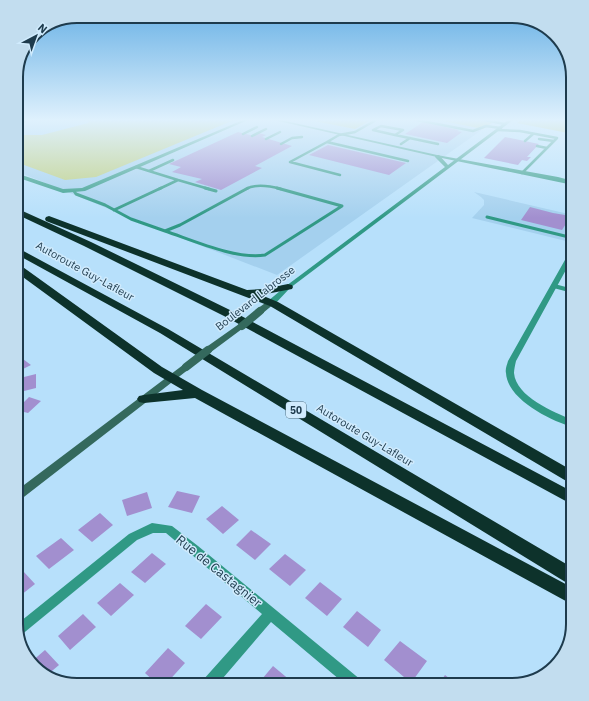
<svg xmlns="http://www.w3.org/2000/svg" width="589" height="701" viewBox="0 0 589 701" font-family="'IBM Plex Sans',sans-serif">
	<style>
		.built { fill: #a4d0ee }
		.green { fill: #becd7a }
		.building { fill: #a28fcf }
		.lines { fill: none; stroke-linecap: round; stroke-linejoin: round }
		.service-far2 { stroke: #309985; stroke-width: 2.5 }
		.service-far1 { stroke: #309985; stroke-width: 3 }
		.service { stroke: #309985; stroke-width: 4 }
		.minor { fill: #309985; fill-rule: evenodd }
		.tertiary { fill: #309985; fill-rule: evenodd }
		.secondary { fill: #34695d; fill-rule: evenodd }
		.motorway { fill: #0d322b; fill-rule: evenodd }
		.secondary-bridge { stroke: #34695d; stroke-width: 8 }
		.labels { text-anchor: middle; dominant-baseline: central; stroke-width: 3; stroke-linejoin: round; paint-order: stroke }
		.shield { fill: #d0ebfd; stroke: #537082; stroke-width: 1 }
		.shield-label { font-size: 10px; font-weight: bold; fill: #1e3b4d }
		.street-label { font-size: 11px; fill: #1e3b4d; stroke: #d0ebfd }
		.near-street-label { font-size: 13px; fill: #1e3b4d; stroke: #d0ebfd }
		.rim { fill: none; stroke: #1e3b4d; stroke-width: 2 }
	</style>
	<rect width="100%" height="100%" fill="#b7e0fb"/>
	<path class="built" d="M16,120H309L355,129L371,120H438L483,129L277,275L163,231L16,171Z
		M474,192L573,215V237L570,242L472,218L484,205V200L481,197Z"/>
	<path class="green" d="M90,120H234L96,177L65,180L16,162V135H42L88,123Z
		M309,120H371L355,129Z
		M438,120H496L483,129Z
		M521,120H573V134L517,123Z"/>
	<path class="building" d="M423,122L459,130L457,131L462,132L447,143L405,134Z
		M238,132L254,136L259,133L266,135L262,137L292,146L255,166L262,168L221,190L195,182L202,179L172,172L181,167L169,164Z
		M505,137L539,144L527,157H531L527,161L522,160L518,165L484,158Z
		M328,145L406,163L389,175L309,155Z
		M530,207L553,213L571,216L562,230L521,220Z
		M19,356L31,365L17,372L16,371V357Z
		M36,374V388L20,392V378Z
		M29,397L41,401L28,413L16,410Z
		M177,491L200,496L192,513L168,507Z
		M147,492L152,508L127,516L122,500Z
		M222,506L239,520L223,534L206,519Z
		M100,513L113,525L92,542L78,530Z
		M251,530L271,544L255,560L236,545Z
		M61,538L74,550L49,569L36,556Z
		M152,553L166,564L145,583L131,572Z
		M285,554L306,570L290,586L269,569Z
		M23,571L35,584L16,599V576Z
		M320,582L342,599L327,616L305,598Z
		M120,583L134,595L111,616L97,603Z
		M206,604L222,617L201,639L185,626Z
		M357,611L381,630L368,647L343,627Z
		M83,614L96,627L70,650L58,636Z
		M400,641L427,661L411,683L384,660Z
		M168,648L185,663L165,685H158L145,673Z
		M45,650L59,665L46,676L31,662Z
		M273,666L291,681L288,685H257Z
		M445,675L458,685H438Z"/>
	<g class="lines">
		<path class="service-far2" d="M376,120L355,132L339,135L327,142L408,161
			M417,120L473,131L486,126L501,128
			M485,120L505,124
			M16,124L25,121
			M381,126L403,130L395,135L373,130Z
			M498,130L520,131L557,138L522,173
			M243,134L257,127
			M395,135L438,144
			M252,136L266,129
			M266,139L280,132
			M539,139L554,141
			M525,141L533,134
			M327,142L290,162L340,175
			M281,144L292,138L302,137
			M401,144L410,138
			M537,146L547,148
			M136,167L178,180L159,189
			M149,171L173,160
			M178,180L209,189
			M246,189C255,184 270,186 281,189"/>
		<path class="service-far1" d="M205,188L216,191
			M74,191L76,194L105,205L131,219L165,231
			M114,210L161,188
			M487,217L573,238
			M165,231C192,240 237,260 265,255L342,206L277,188
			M165,231L180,225L248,188"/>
		<path class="service" d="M554,286L573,291"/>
		<path class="minor" d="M243,120H248L85,191L63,193L16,177V173L63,189L82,188Z
			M274,120H281L437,155L558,177L573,181V185L437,157Z
			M573,249V257L516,361C515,365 514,370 514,373C516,397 554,412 573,420V427C551,421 507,399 506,373C505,369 507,365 508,361L570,251Z
			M152,523L172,526L198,546L361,680L363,685H346L271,622L217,685H201L203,680L262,614L166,533H153L137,540L20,636L16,625L129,534Z"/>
		<path class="tertiary" d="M508,120H513L290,288L274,305H268L267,303L268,301L286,286L445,167L435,157V155H439L448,165Z"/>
		<path class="secondary" d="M268,301H274L275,303L263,313H257L256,311L257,309Z
			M239,324H242L246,326L211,352H205L204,350L205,348Z
			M186,364L189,365L190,367L189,369L20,500L16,501V491L183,365Z"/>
		<path class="motorway" d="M16,208L91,242L232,311L573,492V505L224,316L84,246L16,214Z
			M49,216L247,290L263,289L288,284L292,285L293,287L292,289L261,295L278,302L573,471V484L568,482L270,306L46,221L45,219L46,217Z
			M16,247L168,329L573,568V585L567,583L160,333L16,254Z
			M16,264L20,265L162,367L202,390L573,588V605L195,398L144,403L139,402L137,399L139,396L144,395L183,390L154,373L16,272Z"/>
		<path class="secondary-bridge" d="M242,326L260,311
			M186,367L208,350"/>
	</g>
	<linearGradient id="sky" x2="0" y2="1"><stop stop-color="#63aee4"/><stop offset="0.55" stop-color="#dff1fd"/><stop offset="1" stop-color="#dff1fd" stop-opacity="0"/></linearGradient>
	<rect width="589" height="218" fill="url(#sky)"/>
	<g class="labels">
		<rect class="shield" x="286" y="402" width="20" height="16" rx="3"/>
		<g class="shield-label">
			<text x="296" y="410">50</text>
		</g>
		<g class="street-label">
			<text transform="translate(85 271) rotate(29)">Autoroute Guy-Lafleur</text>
			<text transform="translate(255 298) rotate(-38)">Boulevard Labrosse</text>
			<text transform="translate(365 435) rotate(31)">Autoroute Guy-Lafleur</text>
		</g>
		<g class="near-street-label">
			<text transform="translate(219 571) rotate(39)">Rue de Castagnier</text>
		</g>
	</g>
	<path d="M0 0H589V701H0ZM77 23H512A54 54 0 0 1 566 77V624A54 54 0 0 1 512 678H77A54 54 0 0 1 23 624V77A54 54 0 0 1 77 23Z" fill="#c2ddef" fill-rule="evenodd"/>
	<path class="rim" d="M77 23H512A54 54 0 0 1 566 77V624A54 54 0 0 1 512 678H77A54 54 0 0 1 23 624V77A54 54 0 0 1 77 23Z"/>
	<g transform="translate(36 36) rotate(41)" stroke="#d0ebfd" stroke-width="3" paint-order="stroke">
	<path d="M0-3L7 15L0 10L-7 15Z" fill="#1e3b4d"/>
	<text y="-6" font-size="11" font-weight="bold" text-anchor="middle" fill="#1e3b4d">N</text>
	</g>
</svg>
